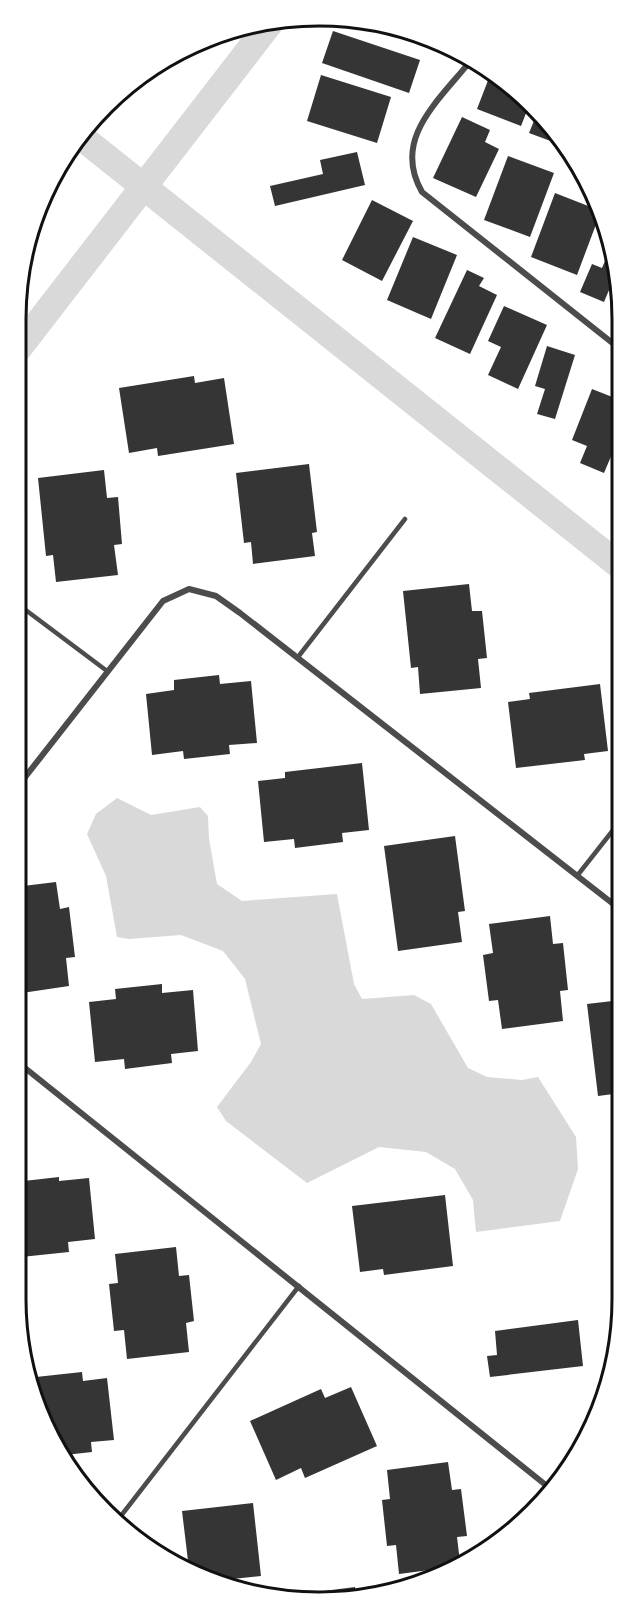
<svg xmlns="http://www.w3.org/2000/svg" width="637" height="1617" viewBox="0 0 637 1617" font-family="Lato,sans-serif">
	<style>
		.water { fill: #d9d9d9 }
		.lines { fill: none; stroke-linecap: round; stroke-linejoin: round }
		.canal { stroke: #d9d9d9; stroke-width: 27 }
		.building { fill: #353535 }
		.service { stroke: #4c4c4c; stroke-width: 4.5 }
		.minor { stroke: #4c4c4c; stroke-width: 6 }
		.rim { fill: none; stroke: #111; stroke-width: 3 }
	</style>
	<rect width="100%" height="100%" fill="#fff"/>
	<path class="water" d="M117,798L151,815L200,807L208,816L209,839L217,884L242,901L337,894L354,984L362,999L414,995L431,1004L468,1068L487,1077L522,1080L538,1077L576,1137L578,1169L560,1221L476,1232L473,1200L455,1169L426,1152L379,1147L307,1183L226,1121L217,1107L251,1062L261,1044L245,979L223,951L181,935L129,939L117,937L106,876L87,834L96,814Z"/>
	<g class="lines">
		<path class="canal" d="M80,136L620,566
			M15,353L270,23"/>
	</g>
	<path class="building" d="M333,31L420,60L409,93L322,63Z
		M492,70L530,103L521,126L477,109Z
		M321,75L391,97L377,143L307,121Z
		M538,111L547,119L564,146L529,133Z
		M462,117L490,130L485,142L499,149L476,197L433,178Z
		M357,152L365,185L275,206L270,186L323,174L320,160Z
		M508,156L554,173L530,237L484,220Z
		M555,193L601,211L577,275L531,257Z
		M372,200L413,221L382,281L342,260Z
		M413,237L457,255L431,319L387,300Z
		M611,247L617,271L604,302L580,292L592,264L602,268Z
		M467,270L484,278L479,286L497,295L470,354L435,338Z
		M504,306L547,325L518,389L488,375L501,347L488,341Z
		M547,346L575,355L555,419L537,414L545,389L535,386Z
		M194,376L195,383L224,378L234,444L158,456L157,448L129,453L119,388Z
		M592,389L620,400V435L604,473L580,463L587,446L572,440Z
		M309,464L317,532L312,533L315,556L253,564L251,542L244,543L236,473Z
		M104,470L107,498L118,497L122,544L114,545L118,575L56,582L53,555L46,556L38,478Z
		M469,584L472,611H482L487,658L478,659L481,688L420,694L418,667L411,668L403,591Z
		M219,675L220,684L251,681L257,743L229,745L230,754L184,759L183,751L152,755L146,694L174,690V680Z
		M600,684L608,751L584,754L585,760L516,768L508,702L530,699L529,693Z
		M362,763L369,830L342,833L343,842L295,848L294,839L264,842L258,781L285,778V772Z
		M455,836L465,911L458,912L462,942L398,951L384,846Z
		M56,882L60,909L69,907L75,957L66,958L69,986L15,994V887Z
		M550,916L553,944L563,943L568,990L560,991L563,1021L502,1029L498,1000L489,1001L483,955L493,953L489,924Z
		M162,984V993L193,990L198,1051L171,1054L172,1063L125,1069L124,1059L95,1062L89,1002L116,999L115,989Z
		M621,1000V1093L598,1096L587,1004Z
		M59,1177V1181L89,1178L95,1239L68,1242L69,1252L21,1257L20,1248L15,1249V1182Z
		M445,1195L453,1266L384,1275L383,1269L360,1272L352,1206Z
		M176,1247L179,1276L189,1275L194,1321L186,1323L189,1352L127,1359L124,1330L114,1331L109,1284L118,1283L115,1254Z
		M578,1320L583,1366L490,1377L487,1356L497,1355L495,1331Z
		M82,1372L83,1381L107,1378L114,1440L91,1442L92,1452L65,1455L31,1396L30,1387H37L36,1377Z
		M351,1387L377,1446L305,1478L301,1468L276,1480L250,1421L321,1389L325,1398Z
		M448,1462L452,1490L461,1489L467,1536L457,1537L460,1562L445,1568L399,1574L396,1545L387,1546L382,1500L390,1499L387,1470Z
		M253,1503L261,1576L223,1580L189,1569L182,1511Z
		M355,1587L356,1597L309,1598L308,1593Z"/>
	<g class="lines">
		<path class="service" d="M15,602L107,671
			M298,657L405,519
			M577,876L621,820
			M15,1080L25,1068
			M117,1521L299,1286"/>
		<path class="minor" d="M472,59C440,100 391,138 422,192L620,349
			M15,790L163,601L189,589L216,596L240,613L621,910
			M15,1060L552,1490"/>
	</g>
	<path d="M0 0H637V1617H0ZM319 26H319A293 293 0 0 1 612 319V1299A293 293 0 0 1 319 1592H319A293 293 0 0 1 26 1299V319A293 293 0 0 1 319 26Z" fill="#fff" fill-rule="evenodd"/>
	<path class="rim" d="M319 26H319A293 293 0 0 1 612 319V1299A293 293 0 0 1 319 1592H319A293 293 0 0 1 26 1299V319A293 293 0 0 1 319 26Z"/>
</svg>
